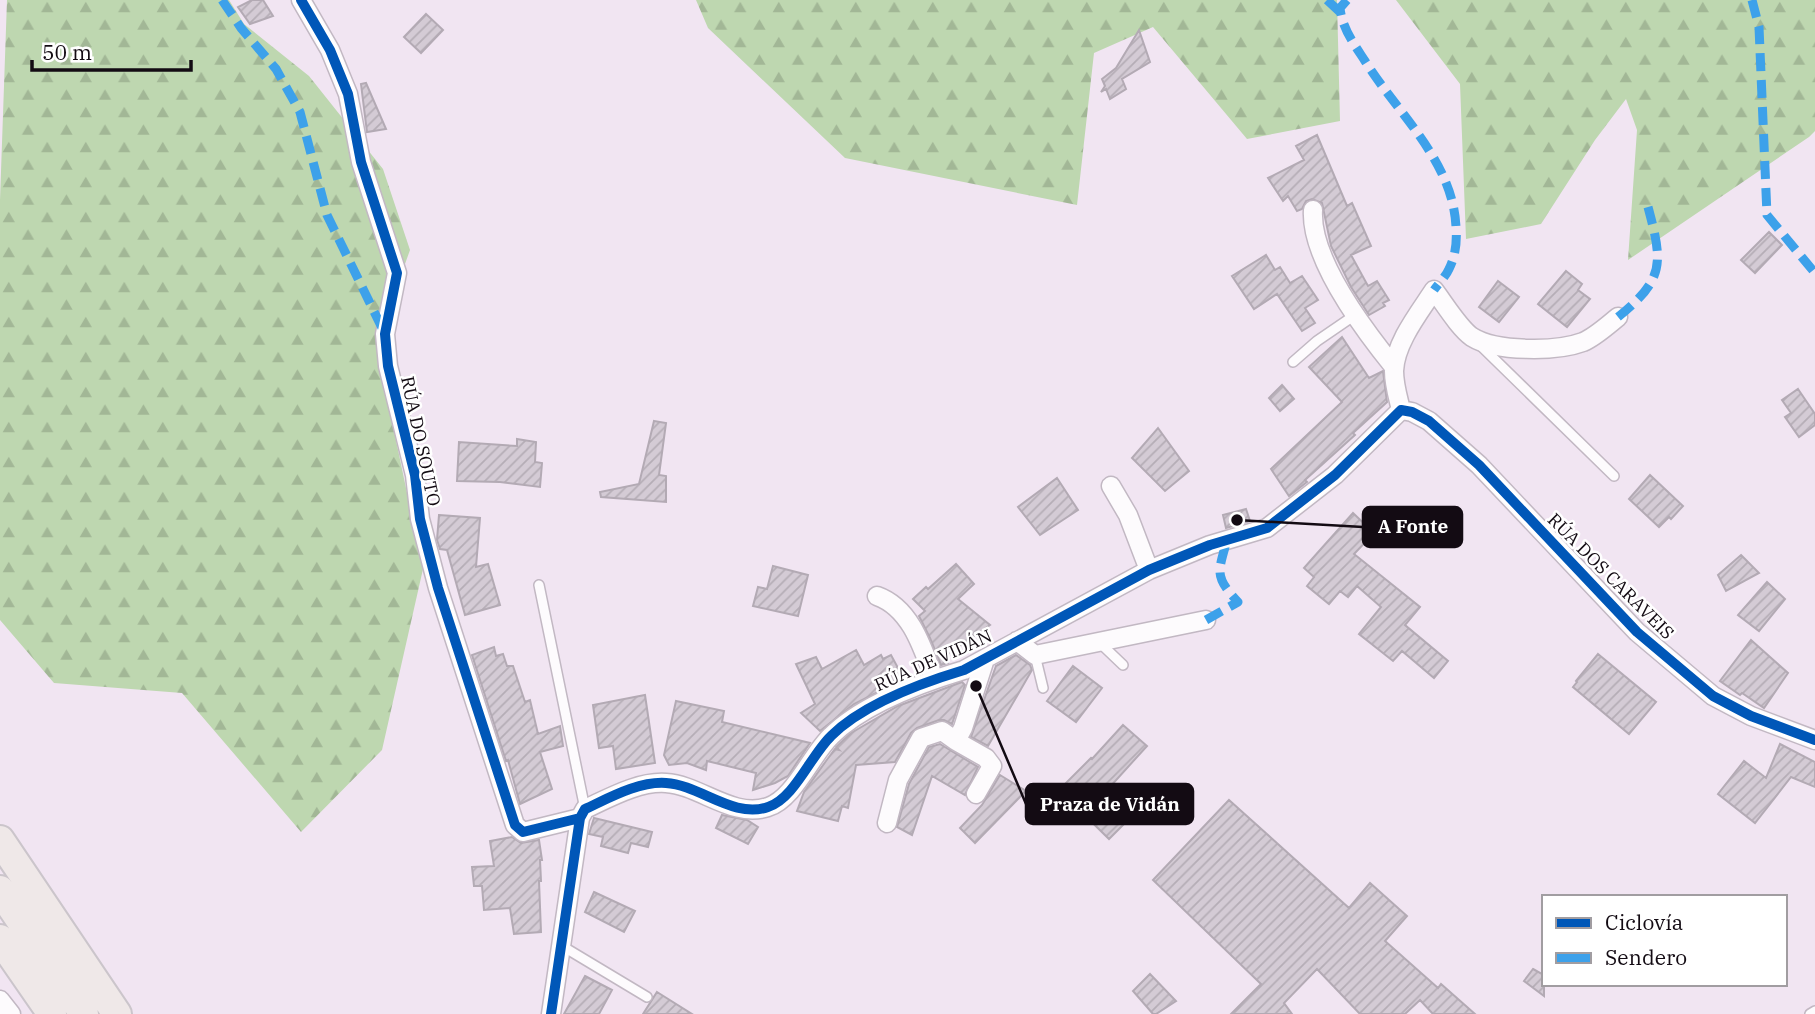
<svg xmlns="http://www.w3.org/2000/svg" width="1815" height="1014" viewBox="0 0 1815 1014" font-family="'IBM Plex Serif',serif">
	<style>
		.forest { fill: url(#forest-firs) }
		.building { fill: url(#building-hatch); stroke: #b3aab4; stroke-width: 2 }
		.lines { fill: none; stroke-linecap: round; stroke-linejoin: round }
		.service-casing { stroke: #c2b8c3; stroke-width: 12 }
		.minor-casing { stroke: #c2b8c3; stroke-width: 21 }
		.primary-casing { stroke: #cbc5cb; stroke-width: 32 }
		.service { stroke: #fdfbfd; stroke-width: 9 }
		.minor { stroke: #fdfbfd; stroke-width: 18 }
		.primary { stroke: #efe8e8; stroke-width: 28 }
		.quiet { stroke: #3da1ea; stroke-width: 9; stroke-dasharray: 18 9; stroke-linecap: butt }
		.cycleway-casing { stroke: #fff; stroke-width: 15 }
		.cycleway { stroke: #0057b8; stroke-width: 10 }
		.labels { text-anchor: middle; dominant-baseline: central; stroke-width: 5; stroke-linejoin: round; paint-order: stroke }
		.street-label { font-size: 18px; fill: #130b13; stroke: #fff }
		.leader { fill: none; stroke: #130b13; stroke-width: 2.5 }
		.callout-dot { fill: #130b13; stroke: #fff; stroke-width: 2.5 }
		.callout { fill: #130b13; stroke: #130b13; stroke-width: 2.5 }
		.callout-label { font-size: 19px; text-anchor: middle; font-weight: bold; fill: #fff }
	</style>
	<defs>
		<pattern id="forest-firs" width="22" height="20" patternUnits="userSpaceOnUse" patternTransform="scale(1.75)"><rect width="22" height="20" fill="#bed7b0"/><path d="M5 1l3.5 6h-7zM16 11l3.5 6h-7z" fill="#a2b796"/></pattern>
		<pattern id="building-hatch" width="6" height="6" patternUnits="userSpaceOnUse" patternTransform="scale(1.75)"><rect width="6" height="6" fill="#d4cbd5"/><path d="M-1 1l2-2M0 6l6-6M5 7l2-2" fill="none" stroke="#b5adb6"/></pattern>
	</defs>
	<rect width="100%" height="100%" fill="#f1e5f2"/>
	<path class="forest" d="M7,0H229L244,24L309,76L383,169L410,250L376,345L423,569L382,750L301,832L182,693L54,683L0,620V200Z
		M696,0H1337L1340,121L1247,139L1153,27L1094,53L1077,205L845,158L708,28Z
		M1396,0H1815V131L1809,137L1628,260L1637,130L1626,99L1595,140L1541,224L1466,239L1460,84Z"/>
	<path class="building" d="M252,0H263L273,16L250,24L238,7Z
		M426,14L443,30L421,53L404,37Z
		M1139,30L1150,62L1122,79L1126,89L1110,99L1106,89L1101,92L1105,86L1102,79L1116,68Z
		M366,83L386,129L367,132L361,84Z
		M1317,135L1347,206L1352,203L1371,246L1351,255L1368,286L1377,281L1389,300L1383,303L1385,306L1369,315L1351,287L1331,246L1322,203L1312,199L1306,201L1302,209L1297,211L1288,196L1283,201L1268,178L1304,160L1296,146Z
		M1769,232L1782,245L1755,273L1741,260Z
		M1266,255L1275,270L1280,267L1290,283L1302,276L1318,300L1305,308L1315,323L1302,331L1277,294L1254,309L1232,276Z
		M1566,271L1582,284L1578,290L1590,299L1567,327L1538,304Z
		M1498,281L1519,297L1499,322L1479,307Z
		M1342,337L1369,378L1383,371L1387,402L1353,433L1355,435L1305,480L1307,482L1289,496L1271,469L1342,402L1309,367Z
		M1282,385L1294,399L1280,411L1269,398Z
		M1798,389L1815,414V425L1799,437L1785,417L1791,413L1782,400Z
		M654,421L666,423L659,475L666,476V502L601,497L600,492L639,484Z
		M1158,428L1189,471L1165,491L1132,458Z
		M517,439L536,442L535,462L542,463L540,487L500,482L457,481L459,442L517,446Z
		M1650,475L1683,506L1671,519L1669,517L1659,527L1629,499Z
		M1057,478L1078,510L1040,535L1018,507Z
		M1246,509L1250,521L1226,528L1223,515Z
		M1353,513L1374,533L1354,554L1420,607L1405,625L1448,661L1434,678L1402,651L1393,661L1359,634L1381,607L1357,586L1348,597L1340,591L1329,604L1307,586L1314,577L1304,568Z
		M439,515L480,518L476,567L488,564L500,605L465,615L447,550L440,549L437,540Z
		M1741,555L1759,573L1726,591L1718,575Z
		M956,564L974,584L958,599L990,625L944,657L948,663L941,665L930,638L919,616L925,611L913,599L926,587L928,589Z
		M773,566L808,575L798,616L753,606L758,587L767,589Z
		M1767,582L1785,599L1759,631L1738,615Z
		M1751,640L1788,673L1764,708L1742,693L1740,695L1720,681Z
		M494,647L496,656L503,654L507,666H513L525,702L530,700L538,734L560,726L563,746L540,752L552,789L520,804L508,760L506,761L472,655Z
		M856,650L864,665L881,655L883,659L891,655L904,679L854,704L820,731L801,713L815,704L796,664L816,657L822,669Z
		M1598,654L1656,702L1629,734L1573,687L1577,682L1576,681Z
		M1016,655L1030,665L1032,670L988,746L971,737L996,666Z
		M1073,666L1102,688L1076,722L1047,701Z
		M962,682L965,685L952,724L944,720H939L917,728L911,733L895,762L856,765L848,808L842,806L838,821L797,811L804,792L826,761L835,749L839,750L836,747L851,733L898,706Z
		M645,695L655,763L616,769L613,746L599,748L593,705Z
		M676,701L724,711L722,722L810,743L788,776L775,783L753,790L756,773L707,761L706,770L687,763L669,765L664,755Z
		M1123,725L1147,746L1108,789L1134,814L1109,839L1059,790L1091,758L1092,759Z
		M940,744L978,767L965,795L932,776L912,835L897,827L909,784L929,747Z
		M1780,744L1815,762V787L1791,777L1755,823L1718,794L1744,761L1766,778Z
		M1000,775L1026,791L975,843L960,828L982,805Z
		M1229,800L1349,908L1370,883L1407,916L1385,941L1438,988L1441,984L1475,1014H1433L1420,1000L1405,1014H1360L1317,969L1284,1003L1292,1014H1231L1261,984L1153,880Z
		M722,815L747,820L758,827L748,844L716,828Z
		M594,818L652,832L648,847L631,843L628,853L601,846L603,837L589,834Z
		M512,837L521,843L539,840L542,860H540L541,881H539L541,932L514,934L510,908L484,910L482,886H474L472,867L494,866L490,841Z
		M594,892L635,911L624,932L585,912Z
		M1533,969L1544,975V996L1524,981Z
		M1150,974L1176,1001L1156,1014H1153L1133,991Z
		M585,976L612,990L599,1014H564Z
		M657,992L692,1014H643Z"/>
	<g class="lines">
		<g class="service-casing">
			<path id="service" d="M1479,344L1614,476
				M1293,362L1317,341L1355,315
				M539,585L585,809
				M1100,643L1123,665
				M1035,655L1043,688
				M562,946L647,997
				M1810,1014L1815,1011"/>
		</g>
		<g class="minor-casing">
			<path id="minor" d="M301,0L330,50L348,94L361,162L397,273L385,334L388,366L415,475L420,519L438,588L515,825L523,832L580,818
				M1313,210C1310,259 1364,330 1394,367
				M1401,410L1412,412L1429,421L1479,465L1637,632L1713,696L1751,716L1815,740
				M1401,410C1398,397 1394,385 1394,371C1395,343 1419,313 1434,290C1444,303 1459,328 1472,337C1496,352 1556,352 1583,342C1595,337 1608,325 1618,317
				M1111,486L1128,515L1149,570
				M877,596C911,608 923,649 934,679
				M1017,641L1035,655L1206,620
				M956,741L986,758L992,766L976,794
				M887,823L898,780L921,738L942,731L956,741L963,728L985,659
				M0,1000L11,1014
				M551,1014L580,818L585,809C609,798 639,781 666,783C700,785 733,819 768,807C794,799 811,755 831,736C863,704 921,683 964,670L1149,570L1210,545L1267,528L1335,475L1401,410"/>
		</g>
		<g class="primary-casing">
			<path id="primary" d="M0,840L117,1014
				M0,890L84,1014
				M0,939L52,1014"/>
		</g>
		<use href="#service" class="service"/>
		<use href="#minor" class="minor"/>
		<use href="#primary" class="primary"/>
		<path class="quiet" d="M222,0L241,28L276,69L300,112L327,215L385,334
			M1327,0L1341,13
			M1347,0L1340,8C1342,28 1354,44 1365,61C1398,114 1453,161 1456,227C1457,241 1456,255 1449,269C1446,276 1439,283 1434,290
			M1752,0L1759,27L1767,215L1815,273
			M1618,317C1665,279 1663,263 1648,207
			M1206,620L1238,602C1214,576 1218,573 1227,540"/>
		<g class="cycleway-casing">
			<path id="cycleway" d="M301,0L330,50L348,94L361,162L397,273L385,334L388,366L415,475L420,519L438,588L515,825L523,832L580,818
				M551,1014L580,818L585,809C609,798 639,781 666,783C700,785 733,819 768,807C794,799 811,755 831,736C863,704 921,683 964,670L1149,570L1210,545L1267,528L1335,475L1401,410L1412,412L1429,421L1479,465L1637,632L1713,696L1751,716L1815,740"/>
		</g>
		<use href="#cycleway" class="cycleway"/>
	</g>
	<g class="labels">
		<g class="street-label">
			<text transform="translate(421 441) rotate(78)">RÚA DO SOUTO</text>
			<text transform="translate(1611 576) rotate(45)">RÚA DOS CARAVEIS</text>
			<text transform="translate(933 660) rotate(-24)">RÚA DE VIDÁN</text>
		</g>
	</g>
	<path class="leader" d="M1237 520L1363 527M976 686L1026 804"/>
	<g class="callout-dot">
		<circle cx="1237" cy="520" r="7"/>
		<circle cx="976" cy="686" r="7"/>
	</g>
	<g class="callout">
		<rect x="1363" y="507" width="99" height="40" rx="7"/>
		<rect x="1026" y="784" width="167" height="40" rx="7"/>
	</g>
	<g class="callout-label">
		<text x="1413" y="533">A Fonte</text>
		<text x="1110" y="811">Praza de Vidán</text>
	</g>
	<rect x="1542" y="895" width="245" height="91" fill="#ffffff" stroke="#a19da1" stroke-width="2"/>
	<rect x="1556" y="918" width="35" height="10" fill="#0057b8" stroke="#a19da1" stroke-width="2"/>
	<text x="1605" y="930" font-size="21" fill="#130b13">Ciclovía</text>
	<rect x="1556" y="953" width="35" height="10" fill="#3da1ea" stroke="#a19da1" stroke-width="2"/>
	<text x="1605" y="965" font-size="21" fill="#130b13">Sendero</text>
	<path d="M32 60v10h159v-10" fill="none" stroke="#130b13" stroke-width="3.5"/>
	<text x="42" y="60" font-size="21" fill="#130b13" stroke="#ffffff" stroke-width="5" paint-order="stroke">50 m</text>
</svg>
